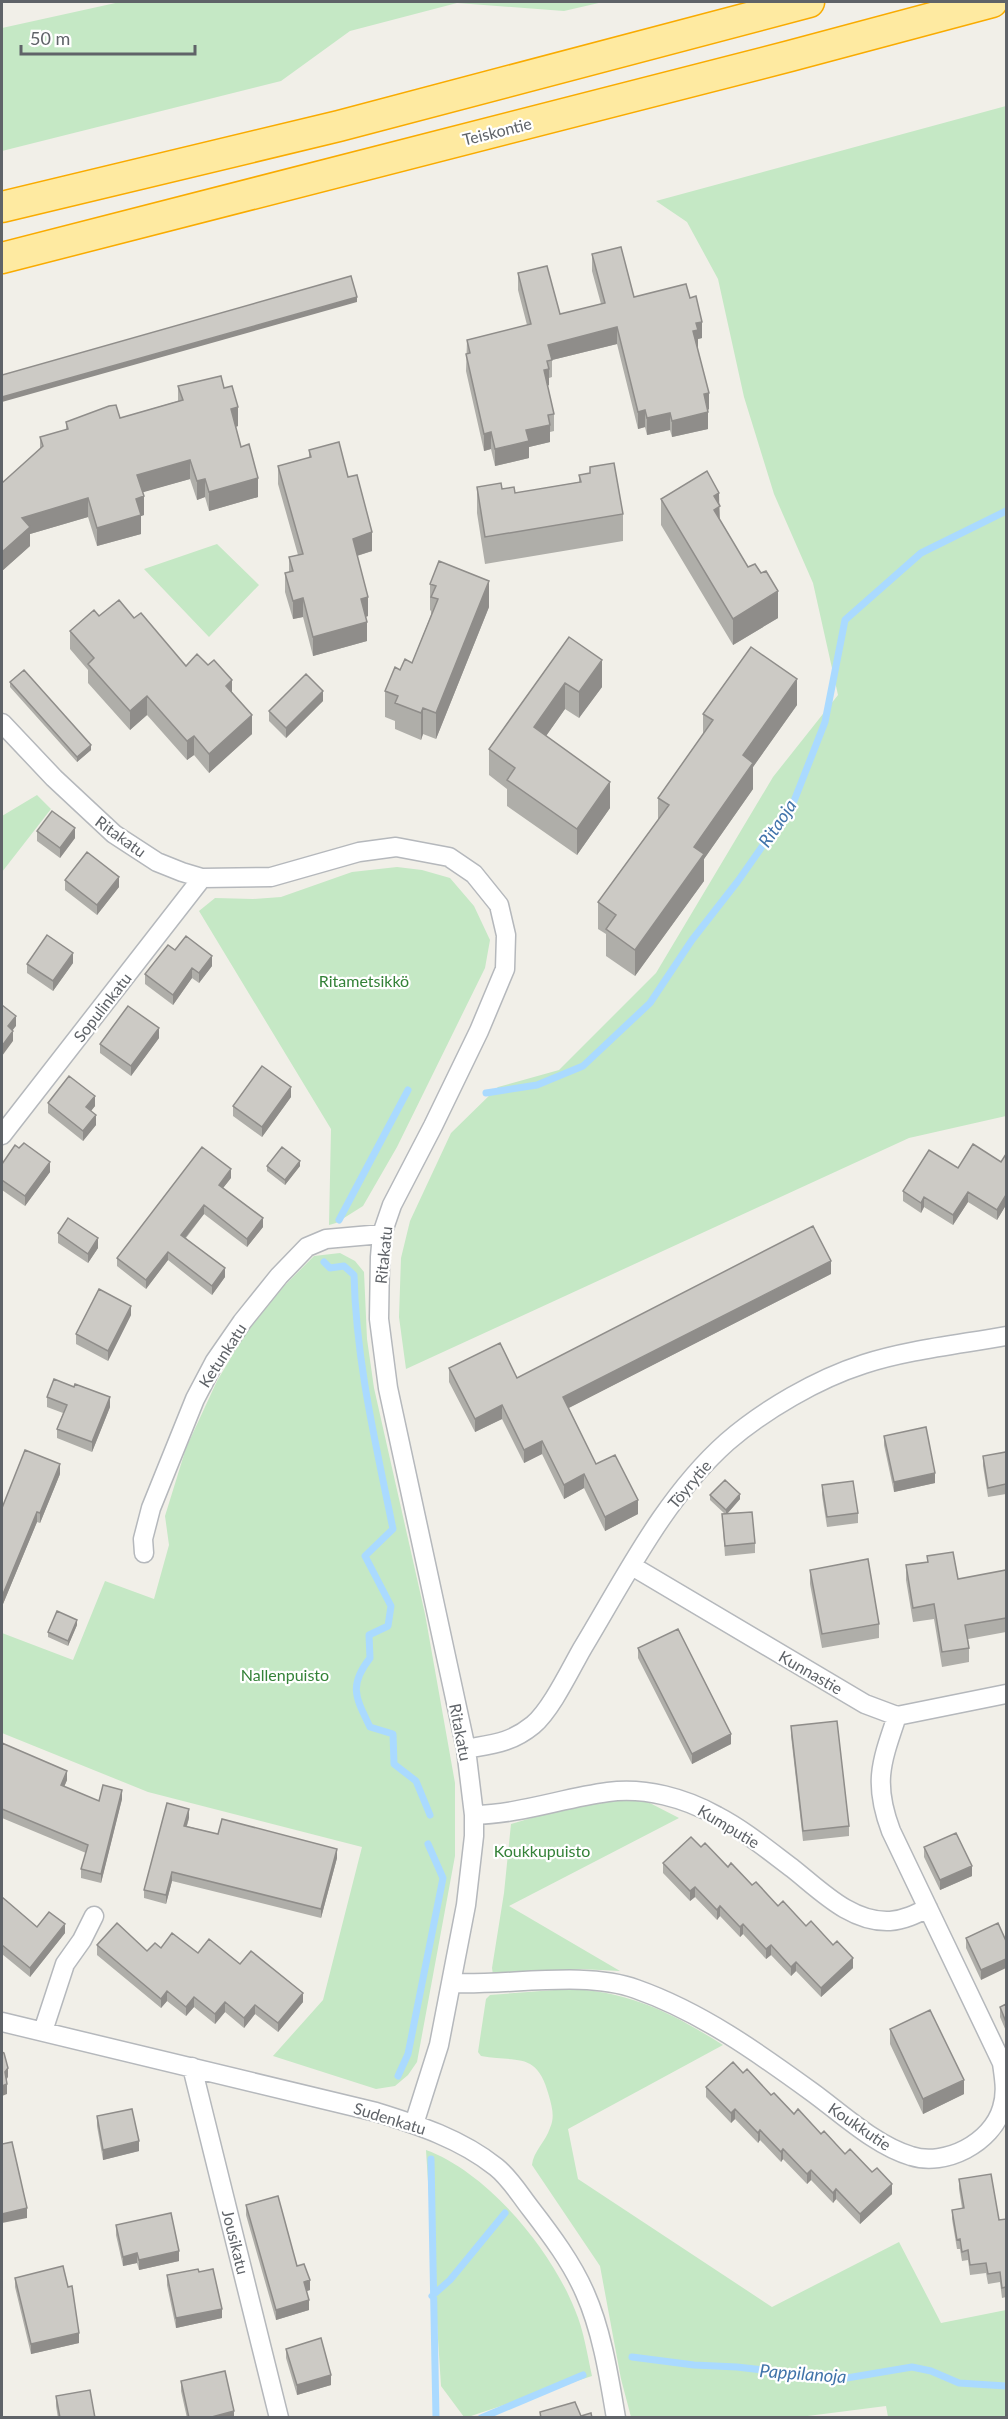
<svg xmlns="http://www.w3.org/2000/svg" width="1008" height="2419" viewBox="0 0 1008 2419" font-family="Lato,sans-serif">
	<style>
		.green { fill: #c5e8c5 }
		.lines { fill: none; stroke-linecap: round; stroke-linejoin: round }
		.stream { stroke: #aadaff; stroke-width: 7 }
		.minor-casing { stroke: #b5b8bc; stroke-width: 21 }
		.trunk-casing { stroke: #f9ab00; stroke-width: 33 }
		.minor { stroke: #fff; stroke-width: 18 }
		.trunk { stroke: #feeaa1; stroke-width: 30 }
		.wall { fill: #afaea9 }
		.shaded-wall { fill: #8f8d8a }
		.building { fill: #cccac5; stroke: #8f8d8a; stroke-width: 1.5 }
		.labels { text-anchor: middle; dominant-baseline: central; stroke-width: 4.5; stroke-linejoin: round; paint-order: stroke }
		.street-label { font-size: 16px; fill: #5f6368; stroke: #fff }
		.park-label { font-size: 16px; fill: #348238; stroke: #fff }
		.water-label { font-size: 18px; font-style: italic; fill: #4174aa; stroke: #fff }
	</style>
	<rect width="100%" height="100%" fill="#f1efe8"/>
	<path class="green" d="M120,2H603L564,11L457,3L350,31L281,81L2,151V28Z
		M1006,106V1116L909,1138L406,1369L399,1317L401,1258L410,1221L451,1133L498,1087L559,1070L656,973L773,777L838,695L813,583L774,494L744,397L718,279L687,222L656,201Z
		M217,544L259,585L209,637L144,569Z
		M37,795L51,809L2,872V816Z
		M397,867L422,870L450,878L474,906L490,940L485,968L397,1147L363,1206L336,1223L329,1225L331,1129L199,911L215,898L253,899L281,897L352,872Z
		M340,1253L355,1261L364,1272L367,1339L374,1388L425,1614L455,1783V1856L417,2062L408,2075L395,2086L376,2089L273,2056L323,2000L362,1847L148,1792L2,1733V1633L73,1660L105,1581L154,1599L169,1545L165,1516L186,1448L217,1381L245,1334L284,1286L314,1256Z
		M644,1800L679,1818L509,1906L620,1971L581,1969L493,1975L492,1968L504,1893L511,1824L576,1805L608,1801Z
		M568,1989C630,1991 672,2013 723,2045L568,2129L578,2179L772,2307L899,2242L941,2323L1006,2310V2417H888L886,2406L792,2418L631,2417L621,2379L600,2266L532,2165C533,2152 546,2141 550,2128C555,2117 552,2107 549,2096C537,2050 517,2063 481,2056L478,2052L486,1999L490,1995Z
		M426,2150C487,2172 551,2249 575,2310C584,2331 587,2354 592,2376L468,2417H464L441,2386Z"/>
	<g class="lines">
		<path class="stream" d="M486,1093L537,1085L583,1066L650,1003L692,940L738,881L794,801L825,722L845,620L921,553L1006,511
			M339,1220L408,1090
			M324,1262L330,1268L344,1266L354,1275C356,1361 376,1445 393,1529L365,1556L391,1606L388,1626L369,1635L370,1658C348,1686 356,1698 370,1727L393,1734L394,1764L416,1781L430,1815
			M398,2076L408,2054L443,1878L428,1844
			M431,2159L436,2418
			M432,2296L450,2280L505,2213
			M632,2357L694,2365L737,2367L841,2379L912,2367L931,2371L959,2383L1006,2386
			M481,2418L583,2375"/>
		<g class="minor-casing">
			<path id="minor" d="M2,723L54,778L114,834L157,862L182,872L202,878L271,877L359,852L396,847L449,857L474,874L499,905L506,935L505,969L479,1031L433,1126L392,1205L382,1234L380,1257L379,1319L388,1388L466,1749L474,1815V1836L466,1905L439,2045L414,2124
				M2,1135L202,878
				M144,1553L143,1539L151,1508L195,1399L215,1361L242,1322L279,1276L307,1247L326,1239L382,1234
				M632,1566L865,1704L897,1716L1006,1694
				M466,1749C493,1744 511,1743 533,1725C551,1710 570,1670 582,1649C625,1578 664,1498 727,1442C764,1410 817,1379 864,1364C906,1350 962,1344 1006,1336
				M474,1815C520,1814 563,1798 608,1792C645,1787 685,1798 717,1816C744,1830 768,1850 792,1868C820,1890 851,1923 890,1921C904,1920 916,1914 928,1908
				M451,1983C507,1986 585,1970 636,1989C701,2012 757,2052 812,2092C841,2113 876,2146 911,2156C945,2167 992,2143 1002,2108C1007,2092 1004,2078 1002,2063L891,1831C873,1783 881,1763 897,1716
				M2,2022L376,2112C418,2125 461,2139 496,2167C510,2178 520,2195 531,2209C551,2235 572,2263 585,2293C602,2331 609,2377 616,2418
				M43,2031L65,1964L82,1940L94,1916
				M192,2067L279,2418"/>
		</g>
		<g class="trunk-casing">
			<path id="trunk" d="M2,207L339,126L809,2
				M2,258L790,56L992,2"/>
		</g>
		<use href="#minor" class="minor"/>
		<use href="#trunk" class="trunk"/>
	</g>
	<path class="wall" d="M592,254L634,297L690,298L702,338L698,339L697,347L709,409L708,410V429L672,437L670,430L647,435L645,427L638,429L617,344L552,360V377L549,378V385L547,386L554,414V431L550,432V442L529,447V458L495,466L491,449L484,451L466,371L467,340L527,325L518,290V273L560,314L601,304L592,271Z
		M178,386L224,388L238,426L236,427L241,447L258,497L209,511L205,497L197,500L190,479L142,492L144,515L141,516V534L97,546L88,517L30,534V546L2,571V483L40,449V437L66,430V422L120,418L178,401Z
		M309,450L348,477L372,551L357,556L368,616L366,617L367,641L313,656L303,617L293,619L285,592V573L289,572V557L298,555L278,484V466L309,458Z
		M590,467L623,514V541L485,564L477,513V487L502,489L515,493L579,482V475L590,473Z
		M661,499L719,504L720,521L778,618L733,645L661,525Z
		M430,584L489,607L436,739L423,734L421,740L395,729V721L385,717V691L400,670L412,663L431,615V611L430,610Z
		M99,616L134,618L186,666L232,692L252,734L209,773L194,755L187,760L147,715L130,730L88,683V670L70,649V631Z
		M569,637L602,687L579,718L565,709L546,736L610,808L577,855L507,806V789L489,775V749Z
		M10,682L91,750L77,762L10,687Z
		M323,701L286,738L269,721V711Z
		M797,705L753,767V789L704,859V881L635,976L606,956V934L598,929V902L658,820V798L703,734V714Z
		M37,831L75,838L60,858L37,841Z
		M65,880L119,887L97,915L65,890Z
		M175,950L212,966L199,983L192,978L173,1005L145,984V974Z
		M73,963L53,991L27,973V964Z
		M159,1038L131,1076L100,1053V1044Z
		M291,1097L262,1137L233,1116V1106Z
		M48,1103L95,1106L91,1111L96,1125L83,1141L48,1113Z
		M19,1148L50,1172L25,1206L2,1190V1164Z
		M1006,1154V1205L997,1220L968,1202L953,1225L924,1207L921,1213L903,1201V1191L958,1168L1001,1162Z
		M267,1166H300L285,1185L267,1171Z
		M231,1178L223,1188L263,1227L247,1247L204,1214L186,1238L225,1277L212,1295L168,1260L146,1289L117,1266V1258Z
		M58,1233L98,1248L88,1263L58,1243Z
		M831,1274L568,1408L596,1464L638,1514L605,1531L584,1488L564,1499L542,1454L524,1463L502,1419L475,1432L449,1382V1368L517,1378Z
		M131,1315L108,1361L76,1344V1334Z
		M47,1397L110,1407L92,1452L57,1438V1429L63,1413L47,1407Z
		M884,1436L935,1483L894,1492L884,1445Z
		M1006,1452V1494L988,1497L983,1466V1456Z
		M60,1474L40,1523L37,1522L3,1604L2,1603V1508Z
		M822,1485L858,1513V1523L827,1527L822,1495Z
		M710,1495L740,1499L727,1514L755,1543V1553L725,1556L722,1514H725L710,1500Z
		M927,1556L958,1579L1006,1570V1632L968,1639L969,1648V1662L942,1667L934,1619L913,1622L906,1580V1565L927,1562Z
		M810,1570L879,1624V1638L822,1648L810,1584Z
		M77,1625L68,1646L48,1637V1632Z
		M638,1648L731,1744L692,1764L638,1658Z
		M791,1726L849,1826V1836L803,1841L791,1736Z
		M2,1743L67,1780L64,1787L99,1801L122,1799L101,1883L81,1878V1869L86,1853L2,1818Z
		M189,1818L187,1826L218,1834L337,1858L321,1918L172,1881L166,1904L144,1898V1890Z
		M701,1847L806,1926L853,1968L821,1997L796,1971L791,1976L771,1955L766,1959L743,1934L740,1937L720,1916L717,1920L695,1897L690,1901L663,1873V1863Z
		M924,1847L972,1876L940,1890L924,1857Z
		M2,1897L37,1927L65,1933L30,1977L2,1954Z
		M998,1923L981,1980L966,1948V1938Z
		M97,1945L147,1951L161,1948L198,1953L240,1964L303,2002L278,2032L255,2014L244,2028L225,2012L215,2024L194,2007L186,2016L167,2001L161,2008L97,1955Z
		M1006,2004V2031L1000,2017V2007Z
		M890,2029L964,2094L923,2114L890,2044Z
		M743,2073L794,2114L821,2134L892,2194L860,2224L836,2199L833,2203L811,2180L807,2184L783,2159L781,2162L760,2140L758,2143L735,2119L731,2123L706,2097V2087Z
		M97,2116L139,2151L103,2160L97,2126Z
		M959,2179L999,2220L1006,2219V2297L1002,2298L1000,2282L988,2284L986,2273L970,2275L968,2260L962,2261L960,2249H957L952,2219V2210L962,2208L959,2189Z
		M246,2205L297,2266L310,2290L306,2291L309,2310L276,2320L246,2215Z
		M116,2225L179,2261L139,2270L137,2263L123,2266L116,2235Z
		M167,2275L222,2318L176,2328L167,2285Z
		M15,2278L79,2343L31,2354L15,2287Z
		M286,2349L331,2385L297,2395L286,2358Z
		M181,2381L234,2418H187L181,2391Z
		M56,2396L95,2418H58L56,2406Z"/>
	<path class="shaded-wall" d="M357,297V302L2,402V397Z
		M702,322V338L698,339V347L693,348V331L696,323Z
		M617,327V344L552,360L548,345Z
		M549,369V385L544,387V370Z
		M709,393V409L704,411V394Z
		M238,407V426L231,428V409Z
		M645,410V427L638,429V412Z
		M708,412V429L672,437V421Z
		M670,413V430L647,435V418Z
		M550,425V442L529,447V458L495,466V449L526,430Z
		M491,432V449L484,451V434Z
		M190,460V479L137,494V475Z
		M258,478V497L209,511V492Z
		M205,479V497L197,500V481Z
		M719,493L720,532L714,536V496Z
		M144,496V515L141,516V534L97,546V528L136,499Z
		M88,498V517L30,534V546L2,571V552L22,518Z
		M372,532V551L353,557V539Z
		M489,581V607L436,739V713Z
		M778,591V618L733,645V619Z
		M368,597V616L361,618V599Z
		M303,598V617L293,619V601Z
		M367,622V641L313,656V637Z
		M602,660V687L579,718V692Z
		M797,679V705L753,767V789L704,859V881L635,976V950L694,847L743,755Z
		M232,680V699L226,686Z
		M565,683V709L534,753V727Z
		M323,691V701L286,738V728Z
		M147,696V715L130,730V711Z
		M423,708V734L421,740V713Z
		M252,715V734L209,773V754Z
		M194,736V755L187,760V741Z
		M91,745V750L77,762V757Z
		M610,782V808L577,855V829Z
		M75,828V838L60,858V848Z
		M119,877V887L97,915V905Z
		M73,953V963L53,991V981Z
		M212,956V966L199,983V973Z
		M192,968V978L173,1005V995Z
		M16,1016V1026L8,1036V1026Z
		M159,1028V1038L131,1076V1066Z
		M13,1031V1041L2,1056V1046Z
		M291,1087V1097L262,1137V1127Z
		M95,1096V1106L86,1117V1107Z
		M96,1115V1125L83,1141V1131Z
		M300,1161V1166L285,1185V1180Z
		M50,1162V1172L25,1206V1196Z
		M231,1169V1178L219,1193V1185Z
		M968,1192V1202L953,1225V1215Z
		M1006,1195V1205L997,1220V1210Z
		M924,1197V1207L921,1213V1203Z
		M204,1205V1214L181,1243V1235Z
		M263,1218V1227L247,1247V1239Z
		M98,1238V1248L88,1263V1254Z
		M168,1252V1260L146,1289V1280Z
		M831,1261V1274L563,1411V1397Z
		M225,1268V1277L212,1295V1286Z
		M131,1306V1315L108,1361V1351Z
		M110,1397V1407L92,1452V1442Z
		M502,1405V1419L475,1432V1419Z
		M542,1441V1454L524,1463V1450Z
		M60,1464V1474L40,1523V1513Z
		M935,1473V1483L894,1492V1482Z
		M584,1474V1488L564,1499V1485Z
		M740,1494V1499L726,1515V1510Z
		M638,1500V1514L605,1531V1517Z
		M37,1512V1522L3,1604V1594Z
		M77,1620V1625L68,1646V1641Z
		M731,1734V1744L692,1764V1754Z
		M67,1771V1780L61,1794V1785Z
		M122,1790V1799L101,1883V1874Z
		M189,1809V1818L184,1834V1826Z
		M337,1849V1858L321,1918V1909Z
		M972,1866V1876L940,1890V1880Z
		M172,1872V1881L166,1904V1895Z
		M695,1887V1897L690,1901V1891Z
		M720,1906V1916L717,1920V1910Z
		M65,1924V1933L30,1977V1968Z
		M743,1924V1934L740,1937V1927Z
		M771,1945V1955L766,1959V1949Z
		M853,1958V1968L821,1997V1988Z
		M1006,1959V1968L981,1980V1970Z
		M796,1962V1971L791,1976V1967Z
		M167,1991V2001L161,2008V1999Z
		M303,1993V2002L278,2032V2023Z
		M194,1997V2007L186,2016V2007Z
		M225,2002V2012L215,2024V2014Z
		M255,2005V2014L244,2028V2018Z
		M8,2068V2077L5,2082V2072Z
		M964,2080V2094L923,2114V2099Z
		M7,2084V2094L2,2096V2086Z
		M735,2109V2119L731,2123V2113Z
		M760,2130V2140L758,2143V2133Z
		M2,2135H3V2145H2Z
		M139,2141V2151L103,2160V2150Z
		M783,2149V2159L781,2162V2152Z
		M811,2170V2180L807,2184V2174Z
		M892,2184V2194L860,2224V2214Z
		M836,2189V2199L833,2203V2193Z
		M27,2208V2218L2,2223V2214Z
		M179,2251V2261L139,2270V2260Z
		M137,2253V2263L123,2266V2257Z
		M310,2280V2290L304,2292V2282Z
		M309,2300V2310L276,2320V2310Z
		M222,2309V2318L176,2328V2318Z
		M79,2333V2343L31,2354V2344Z
		M331,2375V2385L297,2395V2385Z
		M234,2411V2418H208Z"/>
	<path class="building" d="M621,247L634,297L686,284L690,298L696,296L702,322L696,323L698,330L693,331L709,393L704,394L708,412L672,421L670,413L647,418L645,410L638,412L617,327L548,345L552,360L547,361L549,369L544,370L554,414L548,415L550,425L526,430L529,441L495,449L491,432L484,434L466,354L470,353L467,340L531,324L518,273L547,266L560,314L605,303L592,254Z
		M351,276L357,297L2,397V375Z
		M221,376L224,388L232,386L238,407L231,409L241,447L249,444L258,478L209,492L205,479L197,481L190,460L137,475L144,496L136,499L141,515L97,528L88,498L22,518L30,527L2,552V483L43,446L40,437L68,429L66,422L109,406L116,405L120,418L183,400L178,386Z
		M339,442L348,477L357,475L372,532L353,539L368,597L361,599L367,622L313,637L303,598L293,601L285,573L293,571L289,557L303,554L278,466L311,457L309,450Z
		M614,463L623,514L485,537L477,487L501,483L502,489L514,487L515,493L581,482L579,475L590,473V467Z
		M707,471L719,493L714,496L720,506L714,510L748,567L755,564L761,573L766,571L778,591L733,619L661,499Z
		M439,561L489,581L436,713L423,708L421,713L395,703L398,696L385,691L395,667L400,670L405,659L412,663L438,599L431,597L436,586L430,584Z
		M119,600L134,618L141,613L186,666L197,654L208,665L214,660L232,680L226,686L252,715L209,754L194,736L187,741L147,696L130,711L88,664L94,658L70,631L94,610L99,616Z
		M569,637L602,660L579,692L565,683L534,727L610,782L577,829L507,780L515,768L489,749Z
		M751,647L797,679L743,755L753,763L694,847L704,854L635,950L606,929L616,915L598,902L669,805L658,798L713,720L703,714Z
		M24,670L91,745L77,757L10,682Z
		M306,674L323,691L286,728L269,711Z
		M52,811L75,828L60,848L37,831Z
		M87,852L119,877L97,905L65,880Z
		M47,935L73,953L53,981L27,964Z
		M186,936L212,956L199,973L192,968L173,995L145,974L168,945L175,950Z
		M2,1005L16,1016L8,1026L13,1031L2,1046Z
		M128,1006L159,1028L131,1066L100,1044Z
		M262,1066L291,1087L262,1127L233,1106Z
		M69,1076L95,1096L86,1107L96,1115L83,1131L48,1103Z
		M24,1143L50,1162L25,1196L2,1180V1164L15,1145L19,1148Z
		M973,1144L1001,1162L1006,1154V1195L997,1210L968,1192L953,1215L924,1197L921,1203L903,1191L929,1150L958,1168Z
		M202,1147L231,1169L219,1185L263,1218L247,1239L204,1205L181,1235L225,1268L212,1286L168,1252L146,1280L117,1258Z
		M282,1147L300,1161L285,1180L267,1166Z
		M68,1218L98,1238L88,1254L58,1233Z
		M813,1226L831,1261L563,1397L596,1464L615,1455L638,1500L605,1517L584,1474L564,1485L542,1441L524,1450L502,1405L475,1419L449,1368L500,1343L517,1378Z
		M99,1289L131,1306L108,1351L76,1334Z
		M54,1379L74,1387L75,1384L110,1397L92,1442L57,1429L67,1405L47,1397Z
		M926,1427L935,1473L894,1482L884,1436Z
		M25,1450L60,1464L40,1513L37,1512L3,1594H2V1508Z
		M1006,1452V1484L988,1488L983,1456Z
		M725,1480L740,1494L726,1510L710,1495Z
		M853,1481L858,1513L827,1517L822,1485Z
		M752,1512L755,1543L725,1546L722,1514Z
		M953,1552L958,1579L1006,1570V1618L965,1625L969,1648L942,1652L934,1604L913,1608L906,1565L928,1562L927,1556Z
		M868,1559L879,1624L822,1634L810,1570Z
		M57,1611L77,1620L68,1641L48,1632Z
		M678,1629L731,1734L692,1754L638,1648Z
		M837,1721L849,1826L803,1831L791,1726Z
		M2,1743L67,1771L61,1785L99,1801L103,1785L122,1790L101,1874L81,1869L88,1845L2,1809Z
		M167,1803L189,1809L184,1826L218,1834L222,1819L337,1849L321,1909L172,1872L166,1895L144,1890Z
		M956,1833L972,1866L940,1880L924,1847Z
		M691,1837L701,1847L705,1843L728,1867L731,1863L752,1885L756,1882L778,1906L783,1901L806,1926L811,1921L833,1945L837,1941L853,1958L821,1988L796,1962L791,1967L771,1945L766,1949L743,1924L740,1927L720,1906L717,1910L695,1887L690,1891L663,1863Z
		M2,1897L37,1927L49,1912L65,1924L30,1968L2,1945Z
		M117,1923L147,1951L155,1943L161,1948L172,1933L198,1953L209,1939L240,1964L251,1951L303,1993L278,2023L255,2005L244,2018L225,2002L215,2014L194,1997L186,2007L167,1991L161,1999L97,1945Z
		M998,1923L1006,1941V1959L981,1970L966,1938Z
		M1006,2004V2022L1000,2007Z
		M930,2010L964,2080L923,2099L890,2029Z
		M2,2052L4,2053L8,2068L5,2072L7,2084L2,2086Z
		M733,2062L743,2073L747,2069L771,2095L774,2093L794,2114L798,2109L821,2134L824,2131L845,2154L850,2149L872,2172L877,2168L892,2184L860,2214L836,2189L833,2193L811,2170L807,2174L783,2149L781,2152L760,2130L758,2133L735,2109L731,2113L706,2087Z
		M132,2109L139,2141L103,2150L97,2116Z
		M12,2142L27,2208L2,2214V2144Z
		M991,2174L999,2220L1006,2219V2287L1002,2288L1000,2272L988,2274L986,2263L970,2265L968,2250L962,2252L960,2239L957,2240L952,2210L964,2208L959,2179Z
		M278,2196L297,2266L304,2264L310,2280L304,2282L309,2300L276,2310L246,2205Z
		M171,2213L179,2251L139,2260L137,2253L123,2257L116,2225Z
		M63,2266L68,2287L72,2286L79,2333L31,2344L15,2278Z
		M198,2269L199,2272L213,2269L222,2309L176,2318L167,2275Z
		M321,2338L331,2375L297,2385L286,2349Z
		M225,2371L234,2411L208,2418H189L181,2381Z
		M90,2390L95,2418H60L56,2396Z
		M575,2402L581,2416L591,2413L592,2418H541L540,2412Z"/>
	<g class="labels">
		<g class="street-label">
			<text transform="translate(497 131) rotate(-14)">Teiskontie</text>
			<text transform="translate(121 836) rotate(36)">Ritakatu</text>
			<text transform="translate(102 1007) rotate(-52)">Sopulinkatu</text>
			<text transform="translate(383 1255) rotate(-84)">Ritakatu</text>
			<text transform="translate(222 1355) rotate(-57)">Ketunkatu</text>
			<text transform="translate(689 1484) rotate(-50)">Töyrytie</text>
			<text transform="translate(811 1672) rotate(30)">Kunnastie</text>
			<text transform="translate(461 1732) rotate(79)">Ritakatu</text>
			<text transform="translate(729 1826) rotate(31)">Kumputie</text>
			<text transform="translate(390 2118) rotate(17)">Sudenkatu</text>
			<text transform="translate(860 2126) rotate(34)">Koukkutie</text>
			<text transform="translate(236 2242) rotate(76)">Jousikatu</text>
		</g>
		<g class="park-label">
			<text x="364" y="980">Ritametsikkö</text>
			<text x="285" y="1674">Nallenpuisto</text>
			<text x="542" y="1850">Koukkupuisto</text>
		</g>
		<g class="water-label">
			<text transform="translate(777 823) rotate(-56)">Ritaoja</text>
			<text transform="translate(803 2373) rotate(4)">Pappilanoja</text>
		</g>
	</g>
	<rect width="1008" height="2419" fill="none" stroke="#5f6368" stroke-width="6"/>
	<path d="M21 45v9h174v-9" fill="none" stroke="#5f6368" stroke-width="3"/>
	<text x="30" y="45" font-size="18" fill="#5f6368" stroke="#ffffff" stroke-width="4.5" paint-order="stroke">50 m</text>
</svg>
